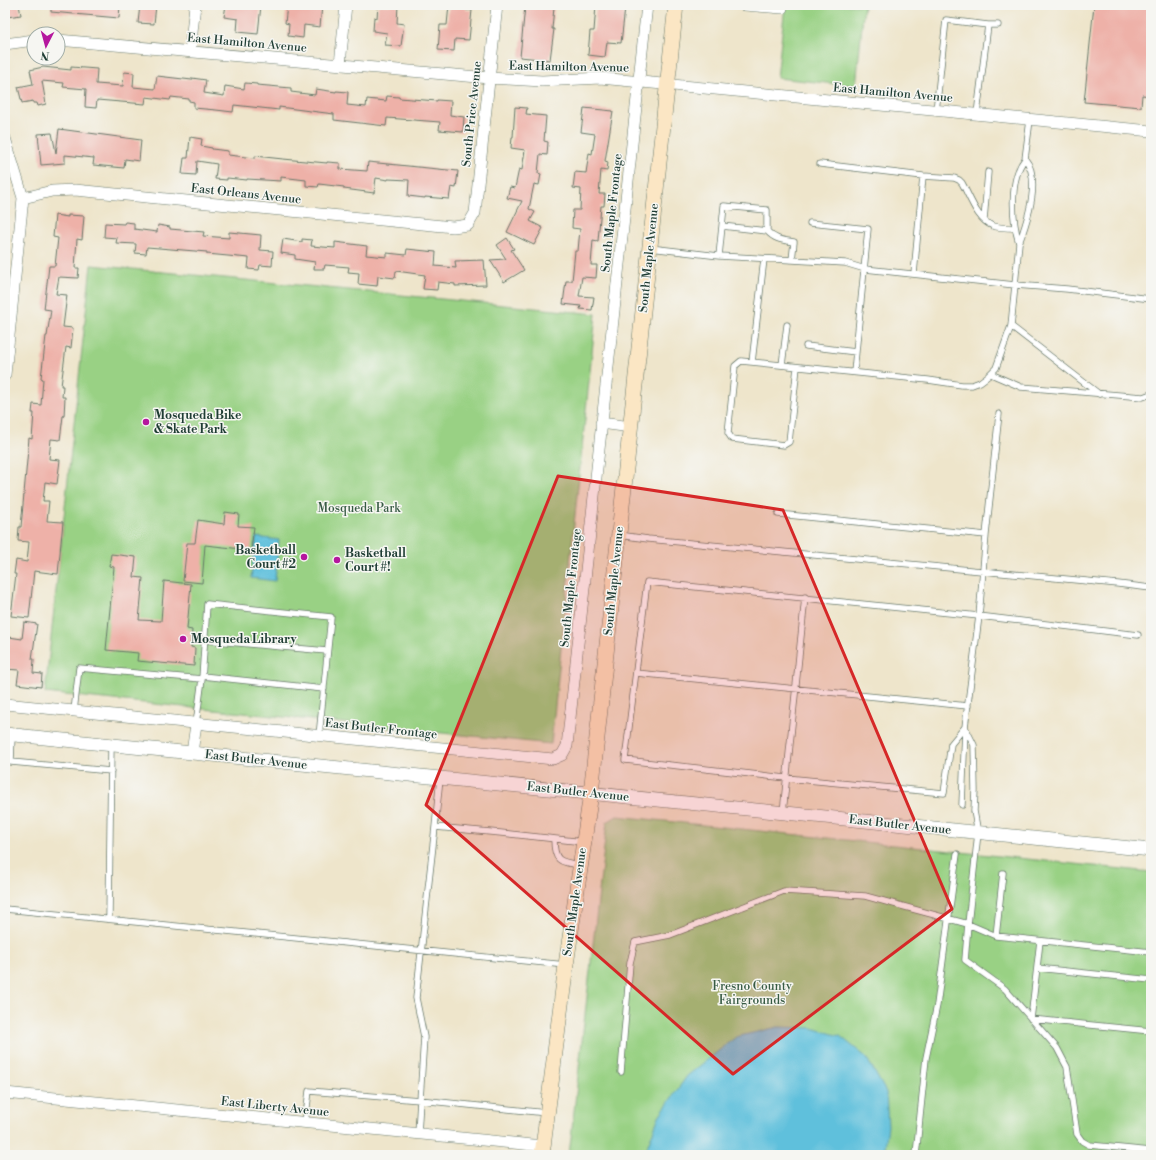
<svg xmlns="http://www.w3.org/2000/svg" width="1156" height="1160" viewBox="0 0 1156 1160" font-family="'Libre Bodoni',serif">
	<style>
		.green { fill: #99d184; stroke: #5c875c }
		.water { fill: #5ec0dc; stroke: #3e7e88 }
		.building { fill: #eeb1a8 }
		.lines { fill: none; stroke-linecap: round; stroke-linejoin: round }
		.service-casing { stroke: #677869; stroke-width: 7 }
		.minor-casing { stroke: #677869; stroke-width: 12 }
		.tertiary-casing { stroke: #677869; stroke-width: 14 }
		.secondary-casing { stroke: #677869; stroke-width: 16 }
		.service { stroke: #fff; stroke-width: 5.5 }
		.minor { stroke: #fff; stroke-width: 11 }
		.tertiary { stroke: #fff; stroke-width: 13 }
		.secondary { stroke: #fbe6c4; stroke-width: 15 }
		.marked { fill: #d62828; fill-opacity: 0.2; stroke: #d62828; stroke-width: 3; stroke-linejoin: round }
		.poi-dot { fill: #b5179e; stroke: #f6f6f2; stroke-width: 1.5 }
		.labels { text-anchor: middle; dominant-baseline: central; stroke-width: 3; stroke-linejoin: round; paint-order: stroke }
		.street-label { font-size: 12px; fill: #1f3d34; stroke: #f6f6f2 }
		.poi-label { font-size: 12px; font-weight: bold; fill: #1f3d34; stroke: #f6f6f2; text-anchor: start }
		.park-label { font-size: 12px; fill: #375b44; stroke: #f6f6f2 }
	</style>
	<rect width="100%" height="100%" fill="#f6f6f2"/>
	<filter id="ink" filterUnits="userSpaceOnUse"><feTurbulence type="fractalNoise" baseFrequency=".025" numOctaves="2"/><feDisplacementMap in="SourceGraphic" scale="8" xChannelSelector="R" yChannelSelector="G"/><feConvolveMatrix kernelMatrix="1 2 1 2 8 2 1 2 1" color-interpolation-filters="sRGB"/></filter>
	<filter id="wash" filterUnits="userSpaceOnUse"><feTurbulence type="fractalNoise" baseFrequency=".012" numOctaves="4" result="noise"/><feDisplacementMap in="SourceGraphic" scale="16" xChannelSelector="R" yChannelSelector="G"/><feGaussianBlur stdDeviation="0.9" result="paint"/><feColorMatrix in="noise" values="0 0 0 0 0 0 0 0 0 0 0 0 0 0 0 0 0 1.4 0 .05"/><feComposite in="paint" operator="in"/></filter>
	<g filter="url(#wash)">
		<rect width="100%" height="100%" fill="#eee5cb"/>
		<path class="green" d="M785,5H864L856,86L777,78Z
			M91,265L596,314L551,744L45,693Z
			M617,816L1151,872V1155H569L607,822Z"/>
		<path class="water" d="M256,537L279,540L275,581L251,578Z
			M778,1027L812,1028L840,1036L866,1057L886,1092L888,1126L884,1155H644L659,1116L687,1076L736,1037Z"/>
		<g id="blocks">
			<path class="building" d="M5,5H19L21,15L7,17Z
				M51,5H120L119,18L51,12Z
				M140,5H156L154,24L138,23Z
				M226,5H261L258,34L237,32L238,19L224,17Z
				M287,5H322L320,27L304,25L303,38L288,36L289,24L285,23Z
				M378,5H398L397,23L404,24L401,46L385,45L387,33L373,31L374,17L377,18Z
				M449,5H467L466,10H472L469,40L455,39L454,51L438,50L440,25H447Z
				M536,5H550V7H554L552,29H554L550,60L520,57L525,6L536,8Z
				M596,5H610L609,6L625,8L621,43L607,42L605,57L588,55L590,31H594Z
				M1094,5H1151L1148,39H1151V96L1142,95L1141,107L1084,102Z
				M43,67L71,70V67L97,69L96,84L123,86L124,72L134,73L133,87L155,89L157,76L192,80V78L206,80L204,93L224,96L225,86L244,89L245,83L257,84V85L291,88V92L315,95L316,89L336,92V91L348,92L347,105L366,107L367,99L386,101L387,96L399,97V98L437,101V100L451,101L450,115L464,117L463,132L439,130L440,122L387,118L386,126L334,120V114L279,107V110L234,105L233,112L216,110L194,108V102L189,101V99L171,97L170,100L146,97L145,104L97,100L96,108L85,107L86,89L63,87L64,83L42,81L46,104L38,106L37,103H33V101L22,103L18,87L33,84L30,70Z
				M515,107L527,108L526,114L546,116L544,141L548,142L547,155L540,154L538,173L541,174L539,185L534,184L529,209L535,212L530,221L543,228L534,245L507,232L522,201L507,198L510,187L515,188L519,169L522,170L525,150L511,148L512,137H513Z
				M584,108L613,111L605,161L608,162L607,171L601,170L599,194H605L604,206H601L598,241L593,240L591,265H597L596,278L582,277L579,296L594,297L592,310L580,309L581,306L563,304L566,281H572L575,251H578L580,229L572,228L573,210H580L581,189L573,188L575,172L586,173L589,153L592,154L595,134L581,132Z
				M59,129L141,140L139,161L125,159L124,168L93,165L94,158L65,155V163L41,165L38,134L52,133L56,153Z
				M190,137L202,139L201,146L212,148V149L228,151V155L255,158V156L283,159L327,163V162L340,163V169L367,171L368,162L458,171L456,188L451,187L449,199L425,197V198L408,196L409,180L388,179V180L376,178L374,193L344,189V187L319,184L318,187L306,186V180L281,177V181L247,179V180L227,178V180L215,179L217,164L197,161L196,175L182,174L184,158H188Z
				M55,215L68,217V215L84,216L82,240L77,239L75,268H79L78,278L59,277L56,294L67,295L63,327L73,328L71,348L66,347L61,386H63L62,397H65L64,416H63L60,440L51,439L49,459L60,460L57,484L45,482L43,501H49L47,521L63,522L58,574L34,571L29,618L11,616L16,574H14L16,560L27,562L29,542L18,541L19,527H21L29,438L32,439L34,413H32L33,404L41,405L43,379L41,378L46,336H47L51,310L44,309L49,266H55L58,238L53,237Z
				M125,222L134,223V229L157,232L158,225L170,227V229L204,232L203,236L229,238V232L261,235L260,250L273,251L272,266L260,265L259,270L248,269L249,258L207,254V252L147,247L146,254L135,253L136,244L116,243L117,238L104,237L105,223L124,224Z
				M507,238L514,249L511,250L524,270L504,282L490,260L506,259L497,245Z
				M283,239L302,242V239L312,240L311,246L335,248V242L367,246L366,255L387,257V253L406,255L407,249L436,252L435,266L456,268L455,261L484,260L486,285L455,286V284L438,282L437,290L423,289L425,275L396,271L395,278L378,276L377,286L358,284L359,273L348,272L349,267L325,265L324,269H314L315,262L295,259V255L281,253Z
				M225,512L239,514L238,526L254,527L251,550L205,545L202,583L183,581L187,543H195L198,520L224,524Z
				M111,554L136,557L134,577L143,578L139,620L161,621L164,581L191,584L187,629L192,630L191,647L195,648L194,666L137,661L138,653L106,650L114,567L109,566Z
				M24,622L37,624L32,659H34L33,673L42,674L41,687L17,684L19,670L5,669L6,656H7L9,637L22,639Z"/>
		</g>
	</g>
	<g filter="url(#ink)">
		<use href="#blocks" fill-opacity="0" stroke="#677869" stroke-width="1"/>
		<g class="lines">
			<g class="service-casing">
				<path id="service" d="M936,111L946,20L988,25
					M977,114L988,25H998
					M1025,159C1042,179 1027,222 1019,243C1012,221 1009,178 1025,159L1030,120
					M820,164L923,176L954,178L959,180L962,183C970,197 977,220 993,226C1000,228 1007,228 1015,228
					M984,220L988,172
					M810,223L868,229L854,372
					M722,226L767,231
					M650,248L719,256L845,263L865,269L1015,285L1019,243
					M719,256L724,206L767,210V231C775,240 783,240 794,242L792,260
					M914,274L923,176
					M1011,326L1099,394
					M806,346L856,352
					M752,362L764,259
					M782,365L787,325
					M797,367L789,442L784,445L732,439L728,433L735,366L741,361L928,380L962,385H972L980,382L988,376L996,368L1011,326L1015,285L1067,289L1151,299
					M991,374L1021,387L1143,397L1151,394
					M778,514L986,535L979,616L647,582L625,760L786,778L944,793L951,744L965,727
					M619,535L648,539L1118,584L1151,588
					M986,535L999,414
					M205,640L327,651
					M636,673L968,706
					M202,676L324,689
					M74,711L79,668L202,679
					M196,724L202,679L207,604L331,617L319,736
					M12,735L11,762L111,771
					M962,805L965,730
					M783,813L805,597
					M435,827L440,778
					M554,839C554,862 560,862 580,865
					M5,909L566,965
					M109,919L111,745
					M996,936L1003,873
					M1040,941L1031,1019L1151,1031
					M1151,952L996,936L968,924L965,960L1005,989L1057,1048L1067,1067L1077,1134L1082,1141L1089,1145L1151,1151
					M1037,968L1151,980
					M621,1072L630,963L635,942L670,935L784,891L865,896L968,924L978,833L974,811L975,790L974,745L965,727L979,616L1138,635
					M547,1113L420,1100L424,1037L416,998L435,827L501,833L584,842
					M305,1123L309,1091L420,1100L418,1134
					M916,1155L926,1058L937,1005L957,854"/>
			</g>
			<g class="minor-casing">
				<path id="minor" d="M744,5L782,8
					M58,40L489,78L542,81L600,78L1151,131
					M5,44L34,40
					M190,51L195,5
					M340,64L346,5
					M5,138L23,198L5,375
					M23,198L52,191L75,190L453,227L468,225L475,213L497,5
					M601,423L631,427
					M5,704L553,759L562,755L567,746L647,5
					M192,753L196,724
					M5,1093L543,1146"/>
			</g>
			<g class="tertiary-casing">
				<path id="tertiary" d="M5,734L1151,850"/>
			</g>
			<g class="secondary-casing">
				<path id="secondary" d="M542,1155L566,965L591,793L676,5"/>
			</g>
			<use href="#service" class="service"/>
			<use href="#minor" class="minor"/>
			<use href="#tertiary" class="tertiary"/>
			<use href="#secondary" class="secondary"/>
		</g>
	</g>
	<path class="marked" d="M558,476L783,510L952,909L733,1074L426,805Z"/>
	<g class="poi-dot">
		<circle cx="146" cy="422" r="4"/>
		<circle cx="304" cy="557" r="4"/>
		<circle cx="337" cy="560" r="4"/>
		<circle cx="183" cy="639" r="4"/>
	</g>
	<g class="labels">
		<g class="street-label">
			<text transform="translate(247 43) rotate(5)">East Hamilton Avenue</text>
			<text transform="translate(569 67) rotate(1)">East Hamilton Avenue</text>
			<text transform="translate(893 93) rotate(5)">East Hamilton Avenue</text>
			<text transform="translate(472 114) rotate(-84)">South Price Avenue</text>
			<text transform="translate(246 194) rotate(6)">East Orleans Avenue</text>
			<text transform="translate(612 213) rotate(-84)">South Maple Frontage</text>
			<text transform="translate(649 258) rotate(-84)">South Maple Avenue</text>
			<text transform="translate(614 581) rotate(-84)">South Maple Avenue</text>
			<text transform="translate(571 588) rotate(-84)">South Maple Frontage</text>
			<text transform="translate(381 729) rotate(6)">East Butler Frontage</text>
			<text transform="translate(256 760) rotate(6)">East Butler Avenue</text>
			<text transform="translate(578 792) rotate(6)">East Butler Avenue</text>
			<text transform="translate(900 825) rotate(6)">East Butler Avenue</text>
			<text transform="translate(575 902) rotate(-82)">South Maple Avenue</text>
			<text transform="translate(275 1107) rotate(6)">East Liberty Avenue</text>
		</g>
		<g class="poi-label">
			<text x="154" y="415">Mosqueda Bike<tspan x="154" dy="14">&amp; Skate Park</tspan></text>
			<text x="296" y="550" text-anchor="end">Basketball<tspan x="296" dy="14">Court #2</tspan></text>
			<text x="345" y="553">Basketball<tspan x="345" dy="14">Court #!</tspan></text>
			<text x="191" y="639">Mosqueda Library</text>
		</g>
		<g class="park-label">
			<text x="359" y="508">Mosqueda Park</text>
			<text x="752" y="986">Fresno County<tspan x="752" dy="14">Fairgrounds</tspan></text>
		</g>
	</g>
	<rect width="1156" height="1160" fill="none" stroke="#f6f6f2" stroke-width="20"/>
	<g transform="translate(46 46) rotate(186)"><circle r="19" fill="#f6f6f2" stroke="#a0aca6"/>
	<path d="M0-3L7 15L0 10L-7 15Z" fill="#b5179e"/>
	<text y="-6" font-size="11" font-weight="bold" text-anchor="middle" fill="#1f3d34">N</text>
	</g>
</svg>
